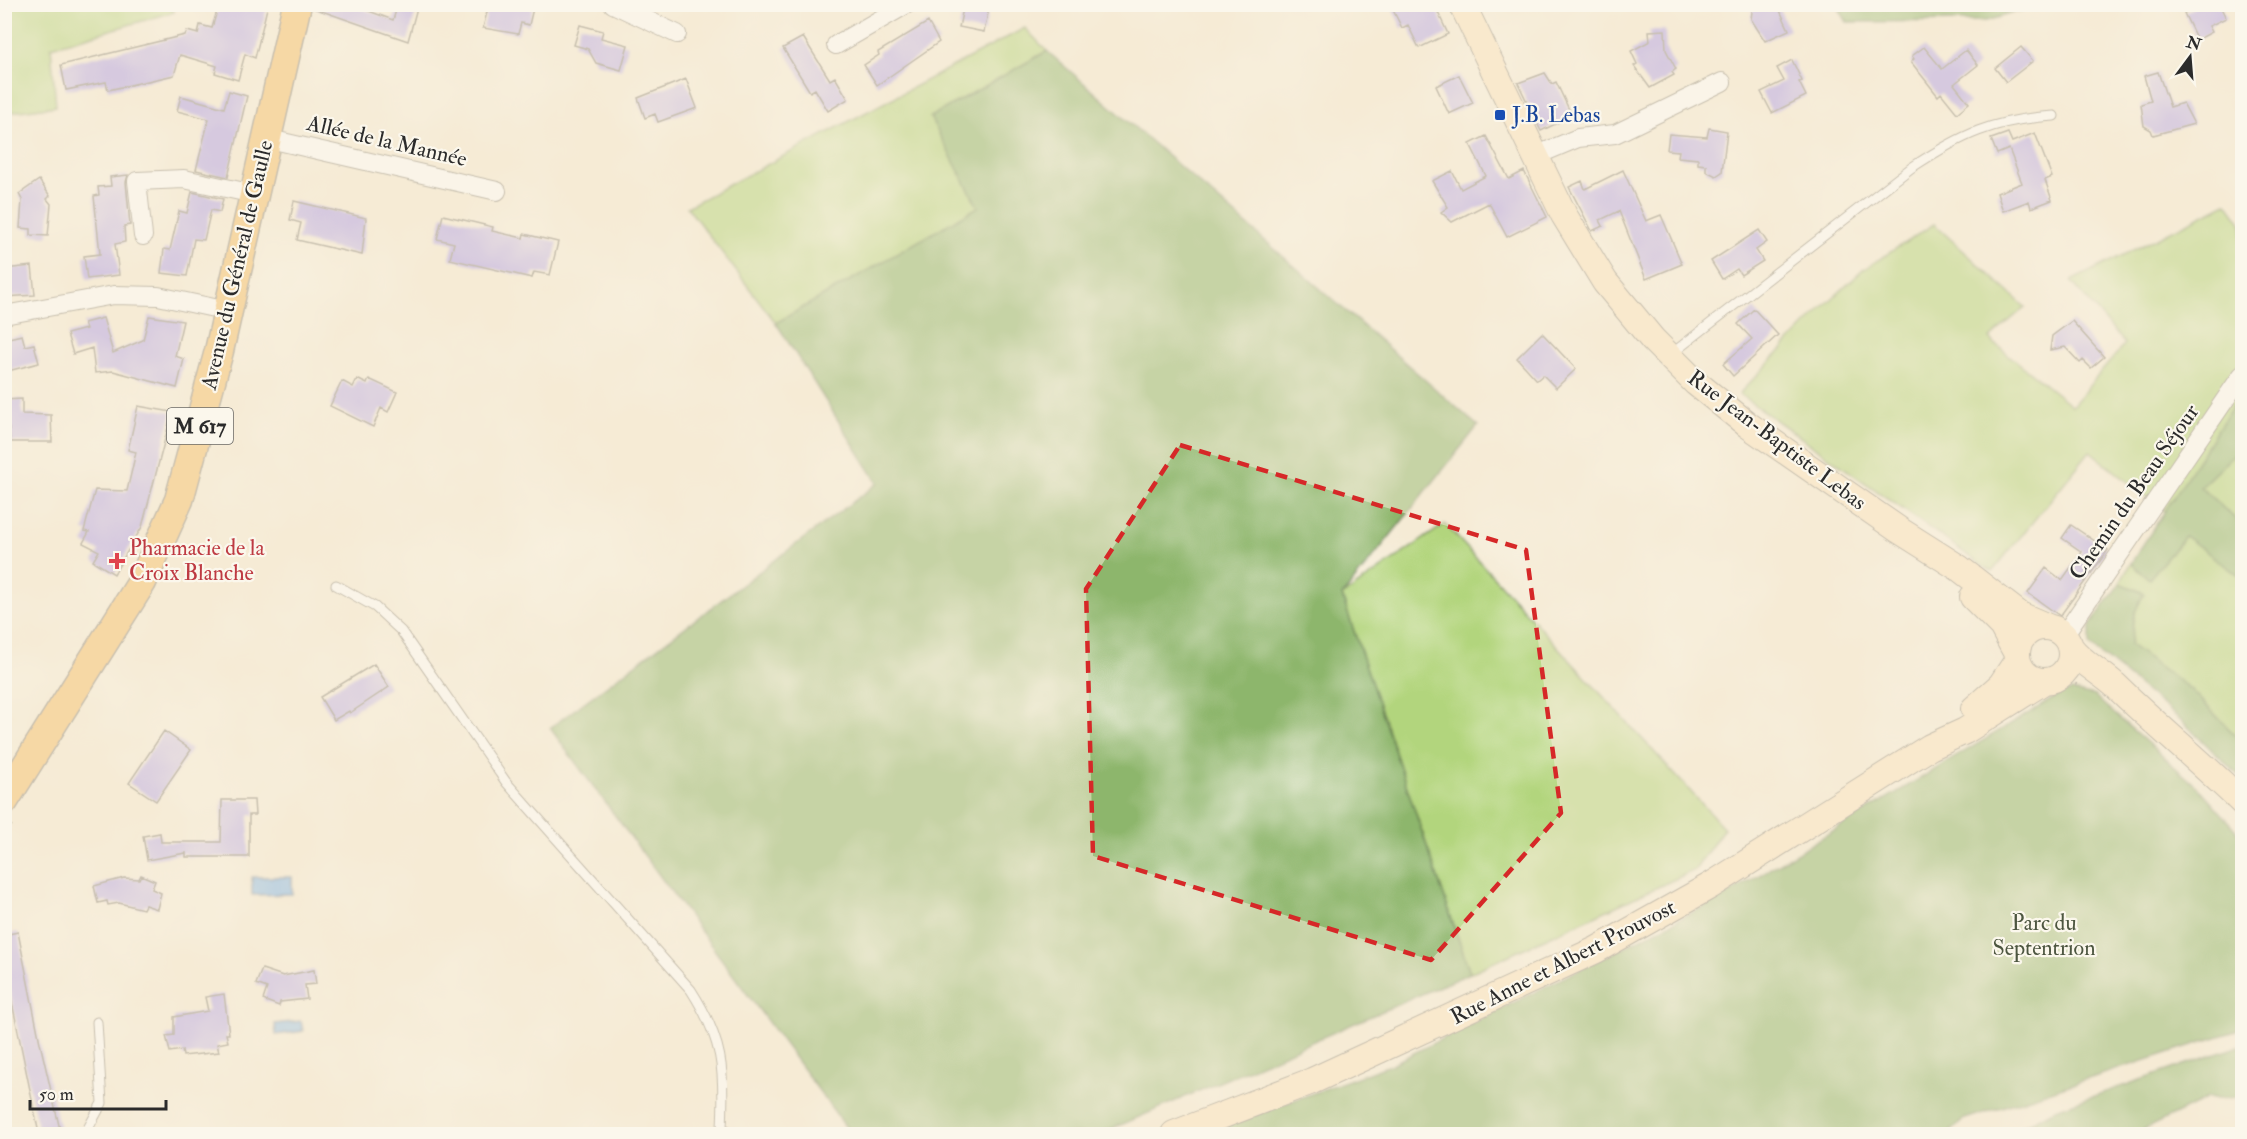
<svg xmlns="http://www.w3.org/2000/svg" width="2247" height="1139" viewBox="0 0 2247 1139" font-family="'IM FELL Double Pica',serif">
	<style>
		.green { fill: #b2d57d; stroke: #6e8054; stroke-width: 1.5 }
		.forest { fill: #8db66c; stroke: #5c704c; stroke-width: 1.5 }
		.water { fill: #7cb4eb; stroke: #54708b; stroke-width: 1.5 }
		.building { fill: #afa0ea }
		.lines { fill: none; stroke-linecap: round; stroke-linejoin: round }
		.lane-casing { stroke: #908b80; stroke-width: 11 }
		.street-casing { stroke: #908b80; stroke-width: 20 }
		.secondary-casing { stroke: #908b80; stroke-width: 28 }
		.primary-casing { stroke: #908b80; stroke-width: 31 }
		.path { stroke: #908b80; stroke-width: 3; stroke-dasharray: 1.5 4.5; stroke-linecap: butt }
		.lane { stroke: #fff; stroke-width: 9 }
		.street { stroke: #fff; stroke-width: 18 }
		.secondary { stroke: #fce6c4; stroke-width: 26 }
		.primary { stroke: #f7c06c; stroke-width: 28 }
		.marked { fill: none; stroke: #d62828; stroke-width: 4.5; stroke-dasharray: 12 8; stroke-linejoin: round }
		.transit-dot { fill: #1a4fb4; stroke: #fbf7ec; stroke-width: 2 }
		.health-dot { fill: #e0444e; stroke: #fbf7ec; stroke-width: 2 }
		.labels { text-anchor: middle; dominant-baseline: central; stroke-width: 4.5; stroke-linejoin: round; paint-order: stroke }
		.shield { fill: #fbf7ec; stroke: #696865; stroke-width: 1.5 }
		.shield-label { font-size: 21px; font-weight: bold; fill: #2b2b2b }
		.transit-label { font-size: 22px; fill: #164399; stroke: #fbf7ec; text-anchor: start }
		.street-label { font-size: 22px; fill: #2b2b2b; stroke: #fbf7ec }
		.health-label { font-size: 22px; fill: #be3a42; stroke: #fbf7ec; text-anchor: start }
		.park-label { font-size: 22px; fill: #4d5640; stroke: #fbf7ec }
	</style>
	<rect width="100%" height="100%" fill="#fbf7ec"/>
	<filter id="ink" filterUnits="userSpaceOnUse"><feTurbulence type="fractalNoise" baseFrequency=".0167" numOctaves="2"/><feDisplacementMap in="SourceGraphic" scale="12" xChannelSelector="R" yChannelSelector="G"/><feConvolveMatrix kernelMatrix="1 2 1 2 8 2 1 2 1" color-interpolation-filters="sRGB"/></filter>
	<filter id="wash" filterUnits="userSpaceOnUse"><feTurbulence type="fractalNoise" baseFrequency=".008" numOctaves="4" result="noise"/><feDisplacementMap in="SourceGraphic" scale="24" xChannelSelector="R" yChannelSelector="G"/><feGaussianBlur stdDeviation="1.35" result="paint"/><feColorMatrix in="noise" values="0 0 0 0 0 0 0 0 0 0 0 0 0 0 0 0 0 1.4 0 .05"/><feComposite in="paint" operator="in"/></filter>
	<g filter="url(#wash)">
		<rect width="100%" height="100%" fill="#f5ebd5"/>
		<path class="green" d="M5,4H173L174,12L51,47L56,106L5,113Z
			M1025,28L1047,51L930,117L979,207L776,323L687,207Z
			M2227,203L2242,224V392L2165,512L2090,451L1992,572L1739,394L1822,308L1864,269L1934,224L2025,307L1989,339L2072,406L2125,344L2071,281Z
			M2242,447V525L2200,487Z
			M1445,524L1724,828L1695,870L1470,973L1342,596Z
			M2185,536L2242,578V742L2190,689L2130,645L2134,614L2144,593L2120,583L2131,563L2149,579Z"/>
		<path class="forest" d="M1837,5H2040L1986,21L1847,22Z
			M1047,51L1478,426L1342,596L1470,973L1107,1131L1085,1134H851L550,728L878,483L776,323L978,207L930,117Z
			M2242,392V447L2200,487L2242,525V578L2185,536L2149,579L2131,563Z
			M2120,583L2144,593L2134,614L2130,645L2190,689L2242,742V779L2182,721L2090,646V626Z
			M2072,691L2095,696L2100,701L2202,791L2242,836V1029L1962,1120L1949,1134H1201L1390,1065L1723,897L2062,693Z
			M2242,1045V1098H2208L2135,1134H2009L2053,1110Z"/>
		<path class="water" d="M252,877H292V894L252,895Z
			M301,1021L303,1031L276,1035L275,1024Z"/>
		<g id="blocks">
			<path class="building" d="M219,4H268L255,58L245,54L238,80L215,73L217,66L180,55L174,75L108,90L106,82L66,90L61,65L185,35L187,31L198,34L200,25L212,28Z
				M313,4H350L393,20L398,4H418L408,41L313,8Z
				M489,4H534L529,25L521,23L518,34L483,28Z
				M964,4H990L984,32L959,27Z
				M1390,4H1434L1448,34L1419,48L1408,25L1402,28Z
				M1753,4H1777L1789,30L1765,41L1751,19Z
				M2200,4H2219L2226,18L2209,26L2212,32L2197,40L2184,13Z
				M928,22L939,42L877,85L864,65L879,55L878,52Z
				M580,25L603,31L601,38L628,45L621,70L596,63L588,49L574,45Z
				M1665,30L1666,50L1676,69L1672,72L1674,75L1650,88L1634,66L1637,64L1631,51L1650,41L1649,31Z
				M803,37L830,80L835,77L848,99L828,111L815,89L810,92L783,48Z
				M1924,47L1942,69L1966,50L1978,65L1954,84L1969,103L1957,113L1941,93L1938,96L1911,62L1914,59L1912,56Z
				M2021,47L2033,61L2006,82L1995,68Z
				M1792,60L1802,81L1799,82L1806,96L1772,113L1761,92L1784,81L1777,68Z
				M2158,72L2170,107L2183,103L2194,124L2153,135L2151,130L2144,126L2141,104L2151,101L2144,76Z
				M1545,73L1552,84L1556,82L1572,116L1541,131L1518,83Z
				M1459,75L1473,103L1449,114L1436,86Z
				M686,79L697,108L658,122L655,114L645,118L638,98Z
				M229,91L247,96L228,177L196,170L209,119L177,111L181,96L224,108Z
				M1709,128L1727,131L1722,172L1716,176L1706,171V165L1698,164V159L1678,157L1679,151L1667,150L1669,134L1707,137Z
				M2008,133L2012,142L2035,133L2052,177L2045,180L2052,200L2031,208L2029,201L2003,211L1997,193L2022,183L2009,149L1997,154L1991,139Z
				M1486,136L1509,179L1524,171L1547,217L1507,237L1489,203L1452,222L1441,212L1448,207L1432,181L1452,171L1461,189L1486,176L1470,144Z
				M1623,170L1646,221L1661,215L1682,264L1646,279L1619,211L1600,220L1603,226L1592,231L1569,187L1582,181L1585,189Z
				M128,175L126,182L130,225L124,226L125,242L115,244L119,275L87,279L84,256L100,254L94,196L99,195L98,187L111,186L110,177Z
				M39,180L50,196L47,199L51,204L48,236L31,235V229L20,228L22,200L19,194Z
				M192,192L223,199L220,212L211,210L204,240L194,239L187,276L161,273L164,249L170,250L179,211L187,213Z
				M294,201L366,218L362,255L297,240L301,223L290,220Z
				M443,215L493,227L492,231L523,238L524,234L558,242L550,275L534,272L532,278L450,259L454,243L437,239Z
				M1759,230L1767,242L1756,250L1763,261L1741,275L1737,269L1722,279L1711,261Z
				M32,266L35,295L4,297V269Z
				M1754,309L1778,335L1733,376L1723,364L1752,339L1738,324Z
				M149,316L183,321L175,356L184,359L177,388L113,371L95,373L92,348L73,354L67,334L86,329L84,323L103,318L113,353L143,340Z
				M2072,321L2104,357L2091,368L2083,360L2080,363L2065,347L2050,350L2052,336Z
				M1542,333L1576,369L1556,388L1543,375L1537,380L1517,358Z
				M22,335L25,346L34,344L39,363L4,372V339Z
				M357,379L367,384L369,379L397,392L388,412L381,408L373,427L330,406L342,381L353,387Z
				M22,399V414L51,415L52,442H10L9,428H4V400Z
				M138,406L172,412L142,527L114,574L93,561L99,551L83,543L89,532L84,531L95,490L127,491L136,452L128,450Z
				M2071,525L2108,550L2060,616L2028,593L2046,568L2062,580L2082,552L2062,538Z
				M374,664L389,687L350,713L349,711L334,720L320,697Z
				M164,731L191,750L156,801L129,783Z
				M222,800H254L255,815H249V857H186V853L147,860L143,836L160,833L161,842H221Z
				M141,875L155,881L152,889L161,893L157,909L145,905L143,909L119,903L108,905L107,901L98,903L94,886L124,878L139,879Z
				M18,932L40,1043L61,1134H39L4,963V935Z
				M262,969L283,976L314,970L316,984L305,985L307,999L280,1002L279,1006L263,1000L267,988L256,984Z
				M224,994L229,1034H226L228,1042L217,1044L219,1052L183,1056L182,1050L170,1052L166,1036L174,1035V1017L208,1011L205,997Z"/>
		</g>
	</g>
	<g filter="url(#ink)">
		<use href="#blocks" fill-opacity="0" stroke="#908b80" stroke-width="1.5"/>
		<g class="lines">
			<g class="lane-casing">
				<path id="lane" d="M1670,355L1911,168C1962,134 1993,120 2054,116
					M336,585L375,607L401,631L506,782L691,990C723,1040 725,1069 722,1128L735,1134
					M85,1134L102,1103L97,1022"/>
			</g>
			<g class="street-casing">
				<path id="street" d="M613,4L677,34
					M836,45L907,4
					M265,138L497,191
					M1535,156L1578,138L1615,134L1722,82
					M143,236L137,181L184,179L254,194
					M4,315L114,295L158,296L228,311
					M2064,635L2242,375"/>
			</g>
			<g class="secondary-casing">
				<path id="secondary" d="M1462,4L1564,215L1605,282L1653,340L1696,383L1748,425L1899,530L1959,568L2020,615L2048,627
					M1973,597L2002,626L2016,652
					M2017 654a27 27 0 1 1 54 0a27 27 0 1 1-54 0Z
					M2070,647C2083,664 2101,672 2116,686C2157,726 2201,762 2242,802
					M1974,709L2001,685L2017,661
					M1174,1134L1312,1081L1596,950L1710,886L1930,747L1965,731L2044,681"/>
			</g>
			<g class="primary-casing">
				<path id="primary" d="M4,801L142,582L179,500L219,351L297,4"/>
			</g>
			<path class="path" d="M2064,680L2078,685
				M4,836L13,822"/>
			<use href="#lane" class="lane"/>
			<use href="#street" class="street"/>
			<use href="#secondary" class="secondary"/>
			<use href="#primary" class="primary"/>
		</g>
	</g>
	<path d="M0 0H2247V1139H0ZM1180,445L1526,550L1561,813L1431,960L1093,856L1086,589Z" fill="#f5ebd5" fill-opacity=".55" fill-rule="evenodd"/>
	<path class="marked" d="M1180,445L1526,550L1561,813L1431,960L1093,856L1086,589Z"/>
	<rect class="transit-dot" x="1494" y="109" width="12" height="12" rx="3"/>
	<path class="health-dot" d="M114 552h6v6h6v6h-6v6h-6v-6h-6v-6h6z"/>
	<g class="labels">
		<rect class="shield" x="167" y="408" width="66" height="36" rx="4.5"/>
		<g class="shield-label">
			<text x="200" y="426">M 617</text>
		</g>
		<g class="transit-label">
			<text x="1512" y="115">J.B. Lebas</text>
		</g>
		<g class="street-label">
			<text transform="translate(387 141) rotate(13)">Allée de la Mannée</text>
			<text transform="translate(237 265) rotate(-77)">Avenue du Général de Gaulle</text>
			<text transform="translate(1777 440) rotate(37)">Rue Jean-Baptiste Lebas</text>
			<text transform="translate(2134 492) rotate(-55)">Chemin du Beau Séjour</text>
			<text transform="translate(1563 962) rotate(-27)">Rue Anne et Albert Prouvost</text>
		</g>
		<g class="health-label">
			<text x="129" y="548">Pharmacie de la<tspan x="129" dy="25">Croix Blanche</tspan></text>
		</g>
		<g class="park-label">
			<text x="2044" y="923">Parc du<tspan x="2044" dy="25">Septentrion</tspan></text>
		</g>
	</g>
	<rect width="2247" height="1139" fill="none" stroke="#fbf7ec" stroke-width="24"/>
	<g transform="translate(2190 57) rotate(16)" stroke="#fbf7ec" stroke-width="4.5" paint-order="stroke">
	<path d="M0-4.5L10 22L0 15L-10 22Z" fill="#2b2b2b"/>
	<text y="-9" font-size="16" font-weight="bold" text-anchor="middle" fill="#2b2b2b">N</text>
	</g>
	<path d="M30 1100v9h136v-9" fill="none" stroke="#2b2b2b" stroke-width="3"/>
	<text x="39" y="1100" font-size="18" fill="#2b2b2b" stroke="#fbf7ec" stroke-width="4.5" paint-order="stroke">50 m</text>
</svg>
